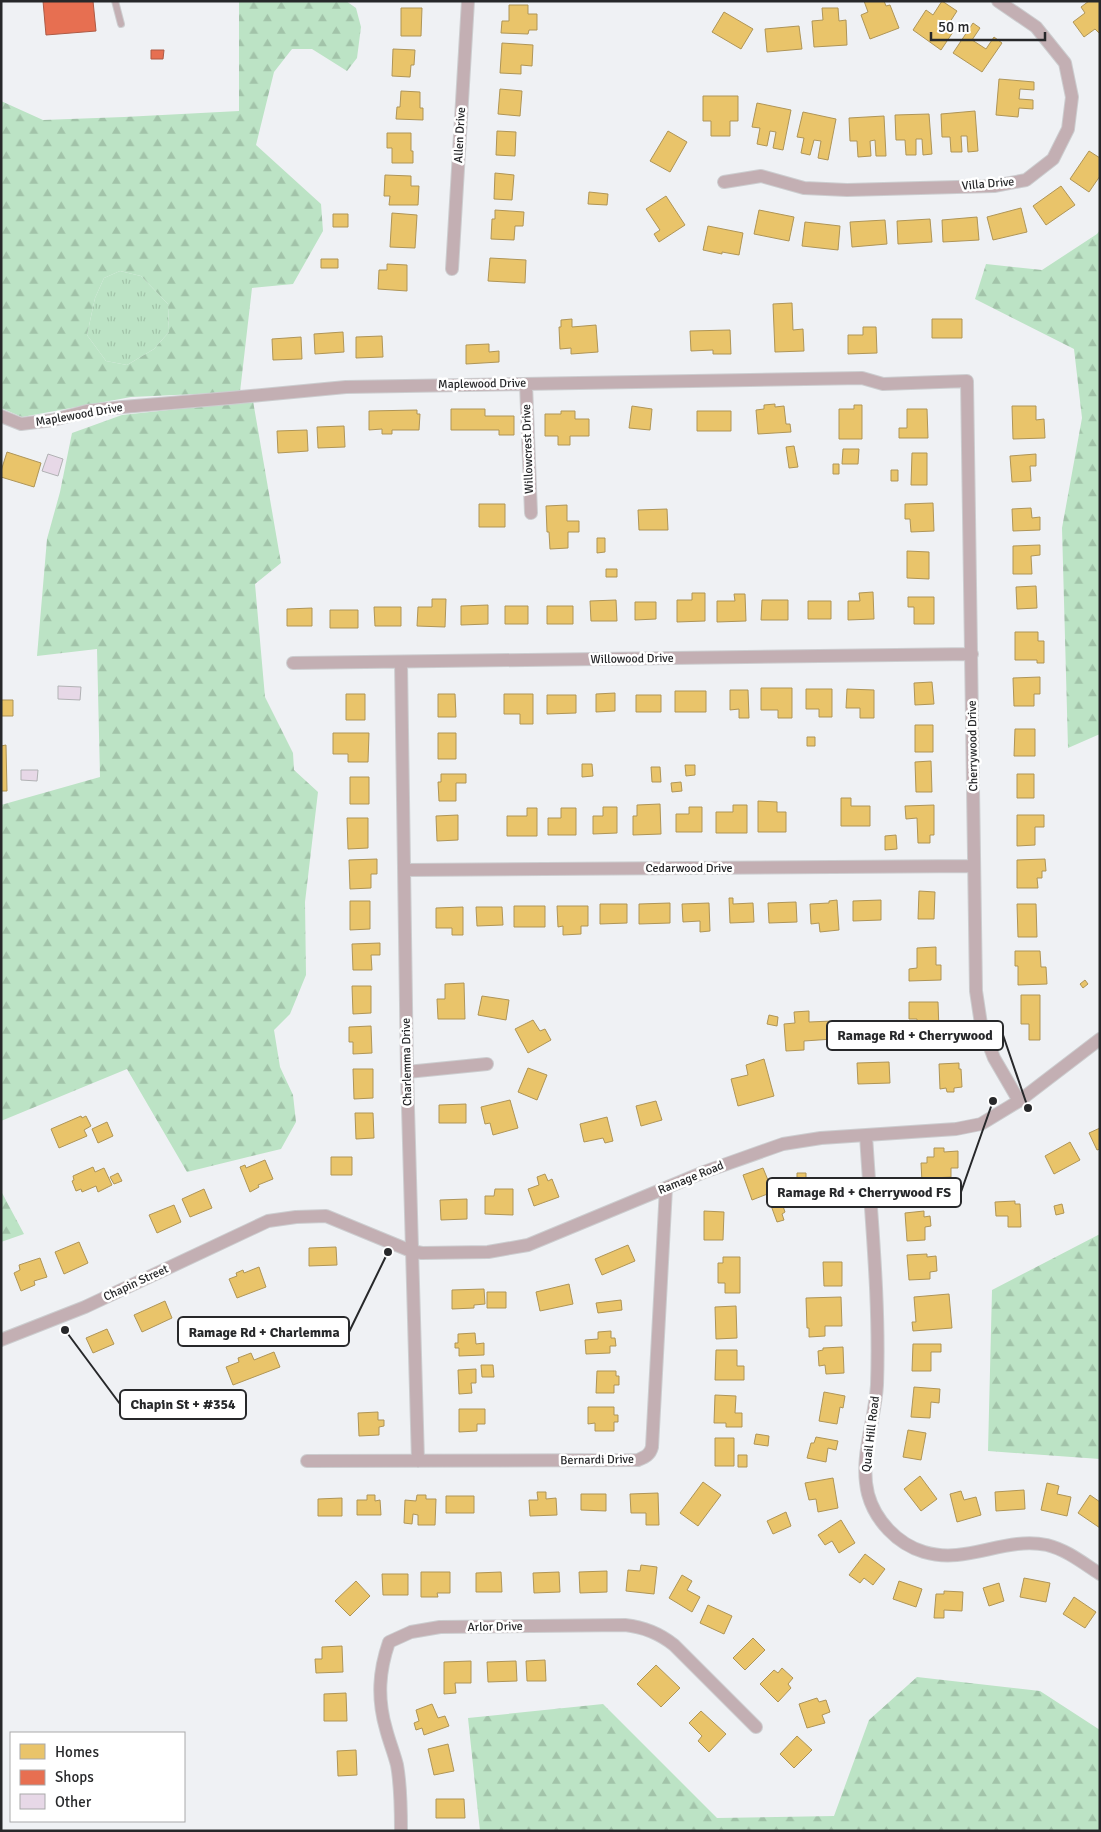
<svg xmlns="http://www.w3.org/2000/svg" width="1101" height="1832" viewBox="0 0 1101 1832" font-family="Signika,sans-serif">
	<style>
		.grass { fill: url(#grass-tufts) }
		.forest { fill: url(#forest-firs); fill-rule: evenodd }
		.homes { fill: #e9c46a; stroke: #af9557 }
		.shops { fill: #e76f51; stroke: #ad5a45 }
		.building { fill: #e7d8e7; stroke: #b1b2b4 }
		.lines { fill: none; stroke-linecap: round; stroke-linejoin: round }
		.lane-casing { stroke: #cccdcf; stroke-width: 8 }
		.street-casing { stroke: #cccdcf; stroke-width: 14 }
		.lane { stroke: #c3afb3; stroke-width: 6 }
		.street { stroke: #c3afb3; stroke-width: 12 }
		.labels { text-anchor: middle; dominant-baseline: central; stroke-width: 5; stroke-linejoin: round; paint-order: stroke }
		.street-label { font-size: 12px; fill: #27282a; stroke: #fff }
		.leader { fill: none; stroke: #27282a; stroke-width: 2 }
		.callout-dot { fill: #27282a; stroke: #fff; stroke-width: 2 }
		.callout { fill: #fff; stroke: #27282a; stroke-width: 2 }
		.callout-label { font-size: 14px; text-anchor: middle; font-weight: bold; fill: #27282a }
	</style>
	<defs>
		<pattern id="grass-tufts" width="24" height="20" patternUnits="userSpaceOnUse" patternTransform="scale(1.25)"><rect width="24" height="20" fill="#bce3c5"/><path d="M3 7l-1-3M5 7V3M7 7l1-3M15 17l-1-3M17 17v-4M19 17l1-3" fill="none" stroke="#a2c3a9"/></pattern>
		<pattern id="forest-firs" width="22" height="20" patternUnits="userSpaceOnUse" patternTransform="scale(1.25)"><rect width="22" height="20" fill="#bce3c5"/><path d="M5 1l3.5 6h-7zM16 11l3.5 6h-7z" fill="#a2c3a9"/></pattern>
	</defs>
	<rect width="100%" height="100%" fill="#eff1f4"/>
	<path class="grass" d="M120,271L141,276L168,304L169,332L154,349L127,365L106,361L87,335L95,298L104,278Z"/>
	<path class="forest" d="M239,1H346L356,8L361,27L357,58L347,71L312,49H292L274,72L256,145L321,204L323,231L293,284L252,288L240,392L131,397L22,417L1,408V101L43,120L124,117L239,111ZM120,271L141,276L168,304L169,332L154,349L127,365L106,361L87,335L95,298L104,278Z
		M1100,230V734L1068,748L1062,528L1082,418L1074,349L975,299L986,264L1042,270L1097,234Z
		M253,401L281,563L255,584L265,697L293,753L294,770L318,792L305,902L306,975L290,1014L274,1030L280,1067L293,1095L296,1122L281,1149L187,1172L127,1069L1,1121V805L100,777L97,649L37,656L47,539L60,492L72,433L122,415Z
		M1,1191L24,1234L1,1242Z
		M1100,1234V1459L988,1451L992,1290Z
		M917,1677L1040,1691L1100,1730V1831H480L468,1718L603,1704L717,1818L834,1816L869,1720Z"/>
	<path class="homes" d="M864,1H884L886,6L890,5L899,28L870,39L861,15L868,12Z
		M942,1L957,11L948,25L955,29L941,50L913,30L926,10L933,15Z
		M1089,1H1100V34L1095,29L1084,37L1073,22L1085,13L1081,7Z
		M509,5H528V14H537V30H529L528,34L501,33L502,21H509Z
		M401,8H422L421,36H401Z
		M822,8H838L839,21L846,20L847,45L814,47L812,21L823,20Z
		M724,12L753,29L741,49L712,32Z
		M973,23L980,28L972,40L986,49L994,37L1002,43L982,72L953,53Z
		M799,26L802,49L767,52L765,29Z
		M502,43L533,45L532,66L521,65V74L500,73Z
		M393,49L415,50L414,65H411L410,77L392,76Z
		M999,79L1034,82V90L1020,89L1019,99L1033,100V109L1019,108L1018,117L996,115Z
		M500,89L522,91L520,116L498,114Z
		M401,91L420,92V108H423V120L396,119L397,107H400Z
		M703,96H738V121H730V136H711V121H703Z
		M757,103L791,110L783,150L773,148L776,132L770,131L767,146L757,144L760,128L752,127Z
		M975,111L978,151L968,152L967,136H961L962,152H951L950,137H942L941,114Z
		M803,112L836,119L828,160L818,158L821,141L814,140L810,155L801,153L804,138L797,137Z
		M929,114L932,154L923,155L922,139H916V155H906L905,140H896L895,115Z
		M884,116L886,156H876L875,140L870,141L871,156L858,157L857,141H850L849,118Z
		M497,131L516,132L515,156L496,155Z
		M668,131L687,142L670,172L650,161Z
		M387,133H411V151H413V163H392V148H387Z
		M1089,151L1100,158V176L1089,192L1070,179Z
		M495,173L514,175L512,200L494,199Z
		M385,175L411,176V186H419L418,205H389L390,196H384Z
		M1061,186L1075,205L1046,225L1033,206Z
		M589,192L608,194L607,205L588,204Z
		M666,196L685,225L659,242L654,234L660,230L646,209Z
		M1021,208L1027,232L993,240L987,217Z
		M495,210L524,212L523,226H515L514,240L491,239L492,219H495Z
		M759,210L794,217L789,241L754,234Z
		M392,213L417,215L415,248L390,247Z
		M333,214H348V227H333Z
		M977,217L979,240L943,242L942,220Z
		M930,219L932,242L898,244L897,221Z
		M885,220L887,244L852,247L850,222Z
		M805,222L840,226L838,250L802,246Z
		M708,226L743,233L739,255L722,252V254L703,250Z
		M490,258L526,260L525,283L488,281Z
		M321,259H338V268H321Z
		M387,264L407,265V291L378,289L379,270H387Z
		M792,303L793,330L803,329L804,351L775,352L773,304Z
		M572,319V327L596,325L598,352L571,354V348L560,349L559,327H561V320Z
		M932,319H962V338H932Z
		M863,327H876L877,353L848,354V335H863Z
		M730,330L731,354H713V350L691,351L690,331Z
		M343,332L344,352L315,354L314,334Z
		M382,336L383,357L356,358V337Z
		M301,337L302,359L273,360L272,339Z
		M489,344V352L499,351V362L466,364V345Z
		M775,404V407L784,406L786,424H790L791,432L758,434L756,410L764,409V405Z
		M854,405H862V439H839V409H854Z
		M632,406L652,409L650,430L629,428Z
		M1012,406H1036V420L1044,419L1045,438L1013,439Z
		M451,409H485V416H514V435H499V430H451Z
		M907,409H927L928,438H899V428H907Z
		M417,410V414H420L419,430H392V434H382V429L369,430V411Z
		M561,411H575V419H589V436H570V445H558V436H545V414H561Z
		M697,411H731V431H697Z
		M344,426L345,447L318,448L317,427Z
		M307,430L308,451L278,453L277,431Z
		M794,446L798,467L789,468L786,447Z
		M843,449H859L858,464H842Z
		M7,452L41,463L34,487L1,477V471Z
		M912,453H927V485H911Z
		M1036,454V466H1030L1031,481L1012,482L1010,456Z
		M833,464H839V474H833Z
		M891,470H898V481H891Z
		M933,503L934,531L911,532L910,519H905V504Z
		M479,504H505V527H479Z
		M567,505V521H579V532H568V548L550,549L549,532H547L546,506Z
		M1031,508L1032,518L1040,517V530L1013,531L1012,509Z
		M667,509L668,530H639L638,510Z
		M597,538H605V552L597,553Z
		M1040,545V555L1031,556L1032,574H1013V546Z
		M907,551L929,552V579L907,578Z
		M606,569H617V577H606Z
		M1036,586L1037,608L1017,609L1016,587Z
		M873,592L874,619L848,620V601H860L859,593Z
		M692,593H705V621L677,622V600H692Z
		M734,594H745L746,621L717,622V601H735Z
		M908,597H934V624H914V607H908Z
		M432,599H446L445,627L417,626L418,607H432Z
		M616,600L617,621H591L590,601Z
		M762,600H788V620H761Z
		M808,601H831V619H808Z
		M635,602H656V619L635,620Z
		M488,605V624L461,625V606Z
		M505,606H528V624H505Z
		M547,606H573V624H547Z
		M374,607H401V626H375Z
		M312,608V626H287V609Z
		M330,610H358V628H330Z
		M1015,632H1038V641H1044V663H1037V660H1015Z
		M1040,677V694H1034V706H1014L1013,678Z
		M932,682L934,704L915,705L914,683Z
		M761,688H792V718H778V710H761Z
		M806,689H832V717H819V709H806Z
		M847,689L874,690V718H860V708H846Z
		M730,690H748L749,718H739V709L730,710Z
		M675,691H706V712H675Z
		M615,693V711L596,712V694Z
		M346,694H365V720H346Z
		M438,694H455L456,717H438Z
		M504,694H533V724H520V714H504Z
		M547,695H576V713L547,714Z
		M636,695H661V712H636Z
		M1,700H13V716H1Z
		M915,725H933V752H915Z
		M1015,729H1035V756H1014Z
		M333,733H369L368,762H348V754H333Z
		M438,733H456V759H438Z
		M807,737H815V746H807Z
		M6,745L7,791H1V746Z
		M931,761L932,792H916L915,762Z
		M582,764H592L593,776L582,777Z
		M685,765H695V775L686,776Z
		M651,767H660L661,782H652Z
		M441,774H466V783H456V801H439L438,782H441Z
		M1017,774H1034V798H1017Z
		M350,777H369V804H350Z
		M681,782L682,791L672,792L671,783Z
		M841,798H851V806H870V826H841Z
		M758,801L777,802V812H786V832H758Z
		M660,804L661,834L633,835V816H637V805Z
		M733,805H747V833H716V812H733Z
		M934,805V835H930V843H918L917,818L906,819L905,806Z
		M603,807H617V833L593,834V816H603Z
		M689,807H702V832H676V814H689Z
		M527,808H537V836H507V816H527Z
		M561,808H576V835H548V818H561Z
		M458,815V840L437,841L436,816Z
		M1017,815H1044V827H1035V845L1017,846Z
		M347,818H368V848L348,849Z
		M896,835L897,849L885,850V836Z
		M377,859V874H371V888L350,889L349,860Z
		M1045,859L1046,871H1042V878H1037L1038,888H1017V860Z
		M919,891L935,892L934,919H918Z
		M729,898H733V904L753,903L754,922L730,923Z
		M837,900L839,930L820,932L819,923L811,924L810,904L829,903V901Z
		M881,900V920L853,921V901Z
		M350,901H370V929L350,930Z
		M796,902L797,922L769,923L768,903Z
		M670,903V923L639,924V904Z
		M709,903L710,931L700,932V921L683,922L682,904Z
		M600,904H627V923L600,924Z
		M1017,904H1036L1037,937H1018Z
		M514,906H545V927H514Z
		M557,906H588V926H581V934L563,935V926L558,927Z
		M463,907V935H452V928H436V908Z
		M476,907H502L503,925L477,926Z
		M380,943V955H371L372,970H353L352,944Z
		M936,947V965H941V980L909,981V969L917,968V948Z
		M1015,951H1040L1041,967H1046L1047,984L1018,985V966H1015Z
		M1085,980L1088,984L1083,988L1080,984Z
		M464,983L465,1019H438L437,999H445V984Z
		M352,986H371V1013L353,1014Z
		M1021,995H1040V1040H1029V1024H1021Z
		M482,996L509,1000L506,1020L478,1015Z
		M909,1002H938L939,1030H917V1019H909Z
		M809,1011V1022L832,1021L833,1039L804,1041V1050L786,1051L784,1024L795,1023L794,1012Z
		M769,1015L778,1017L777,1026L767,1024Z
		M533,1020L540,1031L545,1029L551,1040L528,1053L515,1029Z
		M371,1026L372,1053L353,1054V1042H349V1027Z
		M764,1059L774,1096L738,1106L731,1079L748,1075L746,1065Z
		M889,1062L890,1083L858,1084L857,1063Z
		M959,1063V1069H961L962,1087L954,1088V1092H947L946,1088L940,1089L939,1064Z
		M528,1068L547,1075L537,1100L518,1092Z
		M353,1069H373V1098L354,1099Z
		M510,1100L518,1128L493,1135L490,1123L485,1124L481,1107Z
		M656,1101L662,1120L641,1126L636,1106Z
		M466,1104V1123H439V1105Z
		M355,1113H373L374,1138L356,1139Z
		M81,1116L82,1118L86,1116L91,1126L84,1130L87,1136L59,1148L51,1129Z
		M607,1117L613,1141L605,1143L603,1138L584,1142L580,1124Z
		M107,1122L113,1136L98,1143L92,1129Z
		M1100,1128V1149L1097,1150L1089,1133Z
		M1070,1142L1080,1160L1054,1174L1045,1156Z
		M934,1148H944V1152L958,1151V1168H951V1177L933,1178L934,1189H925L924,1182H922L921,1163H927V1157H934Z
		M331,1157H352V1175H331Z
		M265,1160L273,1179L258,1185L259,1187L250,1192L240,1167L245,1165L246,1168Z
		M93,1167L95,1172L104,1168L112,1185L98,1192L96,1186L82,1192L81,1189L76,1191L72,1181L74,1180L73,1176Z
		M763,1168L770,1185L775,1183L785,1212L782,1214L784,1220L777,1222L769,1200L772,1199L770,1193L752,1200L743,1175Z
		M118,1173L122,1181L114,1184L110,1177Z
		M797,1173H806V1181H811V1188H816V1198L787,1197V1179H797Z
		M545,1174L548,1181L552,1179L559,1197L534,1206L528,1189L539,1185L537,1177Z
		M204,1189L212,1208L190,1217L182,1199Z
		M495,1189H513V1215L485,1214V1196H494Z
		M467,1199V1219L441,1220L440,1200Z
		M1015,1201V1204H1020L1021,1227H1008V1216H996L995,1202Z
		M1062,1204L1064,1213L1056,1215L1054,1206Z
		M174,1205L181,1222L157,1233L149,1215Z
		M704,1211L724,1212L723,1240H704Z
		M924,1211V1217L930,1216L931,1226L925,1227V1240L907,1241L905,1213Z
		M79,1242L88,1263L64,1274L55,1252Z
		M628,1245L635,1261L602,1275L595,1259Z
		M336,1247L337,1265L309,1266V1248Z
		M927,1254V1257L936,1256L937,1271L930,1272V1279L909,1280L907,1255Z
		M723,1257H740V1293H725V1283H718V1263H723Z
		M40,1258L47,1277L34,1281L35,1285L21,1291L14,1273L20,1270L19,1265Z
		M823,1262H842V1286H824Z
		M259,1267L266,1287L237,1298L229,1279L237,1276L236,1273L243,1270L244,1273Z
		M569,1284L573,1304L540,1311L536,1292Z
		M484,1289L485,1304L474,1305V1308L452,1309V1290Z
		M487,1292H506V1308H487Z
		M949,1294L952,1328L913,1331L912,1322H916L914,1297Z
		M841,1297L842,1326H825V1336L809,1337V1328H807L806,1298Z
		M621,1300L622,1310L598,1313L596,1303Z
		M165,1301L172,1318L142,1332L134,1315Z
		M736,1306L737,1338L716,1339L715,1307Z
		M107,1329L114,1344L93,1353L86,1338Z
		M611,1331V1338H615L616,1346H610V1353L586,1354L585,1340L598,1339V1332Z
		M475,1333L476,1344L484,1343V1355L459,1356V1348H455V1343H458V1334Z
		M913,1344H941V1352H931V1371H912Z
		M843,1347L844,1373L826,1374L825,1365L819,1366L818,1351L823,1350V1348Z
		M716,1350H737V1366H744V1380H715Z
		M274,1352L280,1367L233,1385L226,1367L239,1362L238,1358L251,1353L254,1360Z
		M481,1365H493L494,1377H482Z
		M476,1369V1383H471L472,1393L459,1394L458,1370Z
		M597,1371H616V1376H619V1385H614V1393H596Z
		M914,1387L940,1389L939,1403L931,1402L930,1418L911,1417Z
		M824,1392L845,1396L843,1408L840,1407L837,1424L819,1421Z
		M715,1395L736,1396L735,1413H742V1427H726V1423H714Z
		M588,1407H614V1415H618V1422H614V1431H595V1423L588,1424Z
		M459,1409H485V1424H477V1431L459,1432Z
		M378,1412V1420H384V1426L379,1427V1435L359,1436L358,1413Z
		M908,1430L926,1433L921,1460L903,1457Z
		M756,1434L769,1436L768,1446L754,1444Z
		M816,1437L838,1441L836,1450L828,1448L826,1462L807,1458L811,1443H814Z
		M715,1438H734V1466H715Z
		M738,1455H747V1467H738Z
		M920,1476L937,1499L921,1511L904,1489Z
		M833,1478L838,1508L818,1512L816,1499L809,1500L805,1483Z
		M703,1482L721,1495L698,1526L680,1513Z
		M1047,1483L1059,1486L1057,1494L1071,1497L1067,1516L1041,1510Z
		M1024,1490L1025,1509L996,1511L995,1492Z
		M961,1491L964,1500L976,1497L981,1515L957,1522L950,1494Z
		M537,1492H546V1499L556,1498L557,1515L530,1516L529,1500H538Z
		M658,1493L659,1525H646V1513H631L630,1494Z
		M581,1494H606V1511L581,1510Z
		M367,1495H375V1501L380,1500L381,1515H357V1500H367Z
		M417,1495H426V1499H436L435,1525H418V1515L413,1514L412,1524L404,1523L405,1500L416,1501Z
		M1090,1495L1100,1502V1528L1078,1513Z
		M446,1496H474V1513H446Z
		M342,1498V1516H318V1499Z
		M786,1512L791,1526L773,1534L767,1521Z
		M841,1520L855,1543L839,1553L832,1541L825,1545L818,1535Z
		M865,1554L885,1569L873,1585L864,1578L860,1583L849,1575Z
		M641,1565L657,1567L654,1594L626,1591L628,1570L640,1571Z
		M607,1571V1592L580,1593L579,1572Z
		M421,1572H450V1593H437L438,1597H421Z
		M501,1572L502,1592H476V1573Z
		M559,1572L560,1592L534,1593L533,1573Z
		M382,1574H408V1595H383Z
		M682,1575L692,1581L687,1590L700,1597L692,1612L669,1598Z
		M1024,1578L1050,1583L1046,1602L1020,1597Z
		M356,1581L370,1596L350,1616L335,1601Z
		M899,1581L922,1589L916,1607L893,1599Z
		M999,1583L1004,1601L989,1606L983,1588Z
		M944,1591L963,1592L962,1611L944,1610V1618H934L936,1594H944Z
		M1074,1597L1096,1612L1085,1628L1063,1614Z
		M708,1605L732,1616L724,1634L700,1623Z
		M753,1638L765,1650L745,1670L733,1658Z
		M342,1646L343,1672L316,1673L315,1659H322V1647Z
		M545,1660L546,1681H527L526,1661Z
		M471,1661V1683H455L456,1693L444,1694V1662Z
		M516,1661L517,1681L488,1682L487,1662Z
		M656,1665L680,1688L661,1707L637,1684Z
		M782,1668L793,1678L788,1684L791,1688L778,1702L760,1684L774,1670L778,1673Z
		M346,1693L347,1721H324V1694Z
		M817,1698L819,1702L826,1700L830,1712L822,1715L825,1723L807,1728L799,1704Z
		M432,1704L438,1718L445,1716L449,1726L424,1735L422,1728L416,1730L414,1723L419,1721L416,1710Z
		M701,1711L726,1734L709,1752L698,1741L702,1736L689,1723Z
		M797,1736L812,1750L794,1768L780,1754Z
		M448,1744L454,1771L434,1775L428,1749Z
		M356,1750L357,1775L338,1776L337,1751Z
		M436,1799H464L465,1818H436Z"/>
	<path class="shops" d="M43,1H93L96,31L46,35Z
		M151,50H164L163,59H151Z"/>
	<path class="building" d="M48,454L63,459L58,476L42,471Z
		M58,686L81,687L80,700L58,699Z
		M21,770H38L37,781L21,780Z"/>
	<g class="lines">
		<g class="lane-casing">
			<path id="lane" d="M115,1L121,24"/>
		</g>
		<g class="street-casing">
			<path id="street" d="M724,182L761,176L804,188L847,190L994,186L1026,180L1053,159L1068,129L1072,97L1065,63L1036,27L998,1
				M452,269L468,1
				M526,384L531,513
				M1,416L21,424L53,420L87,411L123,407L230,398L346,387L862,378L883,384L967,381L976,991L981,1024L994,1058L1019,1101
				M401,662L407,1072L418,1461
				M293,663L972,654
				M405,870L974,866
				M407,1072L487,1064
				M866,1135C871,1218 880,1301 877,1385C875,1421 859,1458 868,1494C875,1520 897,1544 924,1552C967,1565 1004,1536 1047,1545C1067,1550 1083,1563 1100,1574
				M1,1340L85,1307L268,1221L296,1217L326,1216L411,1251L422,1253L488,1252L528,1245L704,1172L783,1144L821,1138L956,1129L981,1124L1019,1101L1100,1039
				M307,1461L638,1460C645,1457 650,1455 652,1447L666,1188
				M401,1831C401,1809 401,1787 397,1765C394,1753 389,1741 386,1729C377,1698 379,1671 389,1642L411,1632L440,1627L625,1625C644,1627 659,1633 674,1645L756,1727"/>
		</g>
		<use href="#lane" class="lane"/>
		<use href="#street" class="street"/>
	</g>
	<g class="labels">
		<g class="street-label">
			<text transform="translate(460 135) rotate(-87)">Allen Drive</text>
			<text transform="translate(988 184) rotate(-5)">Villa Drive</text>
			<text transform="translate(482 384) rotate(-1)">Maplewood Drive</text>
			<text transform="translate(79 415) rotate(-10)">Maplewood Drive</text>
			<text transform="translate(528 449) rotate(-92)">Willowcrest Drive</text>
			<text transform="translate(632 659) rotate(-1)">Willowood Drive</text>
			<text transform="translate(973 746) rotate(-91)">Cherrywood Drive</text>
			<text x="689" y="868">Cedarwood Drive</text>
			<text transform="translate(407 1062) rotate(-91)">Charlemma Drive</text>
			<text transform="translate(691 1178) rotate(-22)">Ramage Road</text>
			<text transform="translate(136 1283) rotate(-25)">Chapin Street</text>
			<text transform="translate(871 1434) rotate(-83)">Quail Hill Road</text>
			<text transform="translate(597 1460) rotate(-1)">Bernardi Drive</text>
			<text transform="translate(495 1627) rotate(-1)">Arlor Drive</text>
		</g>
	</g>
	<path class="leader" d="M1028 1108L1003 1035M993 1101L961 1192M388 1252L349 1332M65 1330L120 1404"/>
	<g class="callout-dot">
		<circle cx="1028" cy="1108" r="5"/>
		<circle cx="993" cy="1101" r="5"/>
		<circle cx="388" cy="1252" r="5"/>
		<circle cx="65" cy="1330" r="5"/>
	</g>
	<g class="callout">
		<rect x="827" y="1021" width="176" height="29" rx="5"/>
		<rect x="767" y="1178" width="194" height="29" rx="5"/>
		<rect x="178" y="1317" width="171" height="29" rx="5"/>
		<rect x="120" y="1390" width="126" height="29" rx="5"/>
	</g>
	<g class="callout-label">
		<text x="915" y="1040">Ramage Rd + Cherrywood</text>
		<text x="864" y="1197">Ramage Rd + Cherrywood FS</text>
		<text x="264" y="1337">Ramage Rd + Charlemma</text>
		<text x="183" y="1409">Chapin St + #354</text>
	</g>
	<rect width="1101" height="1832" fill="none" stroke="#27282a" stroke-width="5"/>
	<rect x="10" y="1732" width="175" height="90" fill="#ffffff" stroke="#a9a9aa"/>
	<rect x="20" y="1744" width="25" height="15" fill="#e9c46a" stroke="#a9a9aa"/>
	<text x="55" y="1757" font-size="15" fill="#27282a">Homes</text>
	<rect x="20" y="1770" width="25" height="15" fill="#e76f51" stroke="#a9a9aa"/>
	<text x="55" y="1782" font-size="15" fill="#27282a">Shops</text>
	<rect x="20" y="1794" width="25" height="15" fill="#e7d8e7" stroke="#a9a9aa"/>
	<text x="55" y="1807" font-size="15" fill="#27282a">Other</text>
	<path d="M931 32v8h114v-8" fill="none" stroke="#27282a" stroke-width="2.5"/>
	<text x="938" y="32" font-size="15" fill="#27282a" stroke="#ffffff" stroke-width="4" paint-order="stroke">50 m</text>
</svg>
